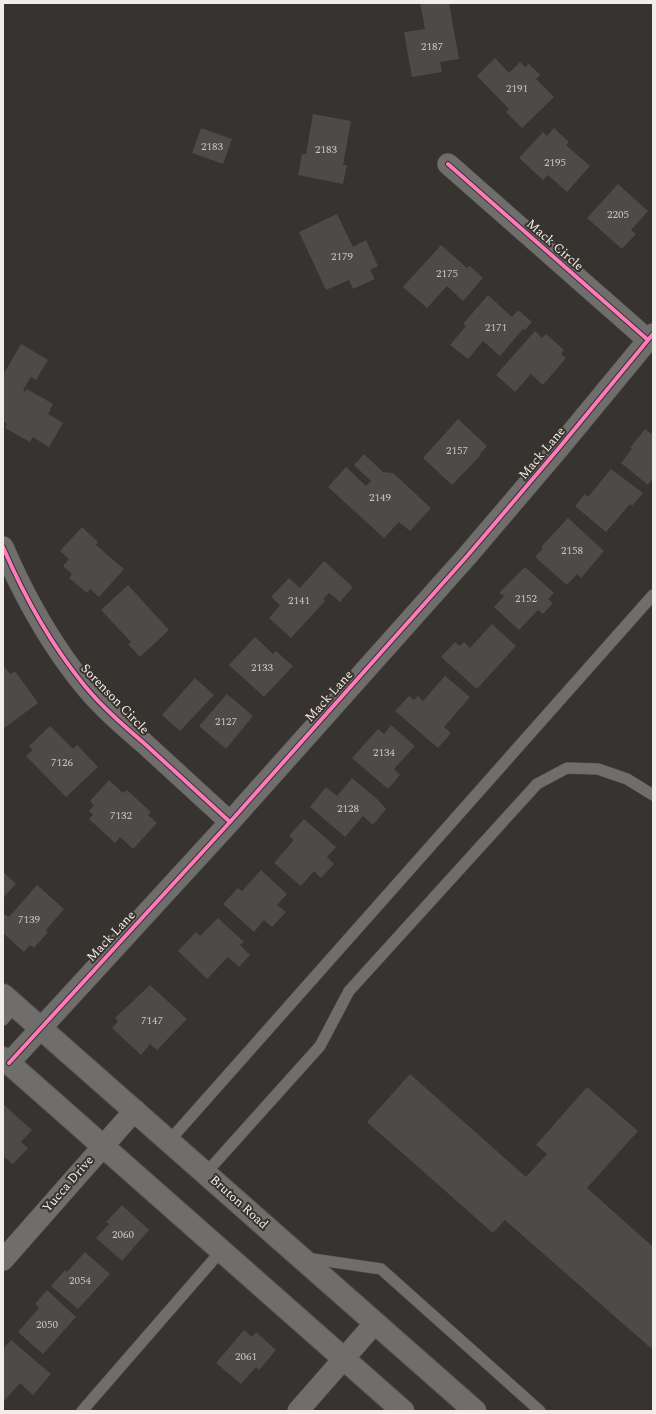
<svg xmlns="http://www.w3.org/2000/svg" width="656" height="1414" viewBox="0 0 656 1414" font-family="Spectral,serif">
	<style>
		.building { fill: #4d4b48 }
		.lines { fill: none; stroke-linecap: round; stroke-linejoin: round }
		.lane-casing { stroke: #54514f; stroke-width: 12 }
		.street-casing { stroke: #54514f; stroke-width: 22 }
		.secondary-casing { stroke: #54514f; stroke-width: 24 }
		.lane { stroke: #706e6c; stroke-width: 11 }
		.street { stroke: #706e6c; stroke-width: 21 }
		.secondary { stroke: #706e6c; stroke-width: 22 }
		.cycleway-casing { stroke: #39332d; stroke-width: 6 }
		.cycleway { stroke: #fd7abc; stroke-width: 4 }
		.labels { text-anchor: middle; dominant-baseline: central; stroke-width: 4; stroke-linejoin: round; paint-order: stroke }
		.number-label { font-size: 11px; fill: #c9c4c1 }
		.street-label { font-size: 13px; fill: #f2ede9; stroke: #39332d }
	</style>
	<rect width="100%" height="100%" fill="#363330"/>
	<path class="building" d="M420,3H449L459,59L440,62L442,72L412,77L404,32L425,29Z
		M495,58L509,73L520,62L525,67L529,64L540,75L536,79L554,97L522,128L506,112L509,109L477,76Z
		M313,114L351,121L343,165H347L343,184L298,175L302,154H306Z
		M201,128L232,139L223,164L192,153Z
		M554,128L569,142L566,145L590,166L567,192L548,175L543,180L519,158L543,132L547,136Z
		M618,184L648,211L631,230L636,234L622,249L587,218Z
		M337,214L353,247L366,240L378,266L370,270L375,279L353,289L349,280L326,290L299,232Z
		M441,245L467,268L470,266L483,278L463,301L447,286L427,308L403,287Z
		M488,295L512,317L518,310L532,322L525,330L523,329L500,356L483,341L468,359L450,345L466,326L463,324Z
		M535,331L542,338L546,334L564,350L561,354L566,358L543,385L531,374L515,392L496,375Z
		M21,344L48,360L36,380L31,377L23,390L25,392L27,389L53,404L48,414L63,423L49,447L33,437L30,442L5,428L7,424L3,421V375Z
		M458,419L487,446L480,454V456L452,485L423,458Z
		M645,429L651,434L653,431V478L648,485L621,463L632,449L630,448Z
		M364,454L383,472L393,473L431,508L410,531L399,522L384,538L328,487L346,467L366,486L371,481L354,465Z
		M611,469L643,493L632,506L630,504L606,532L575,506L585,494L588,497Z
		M568,518L604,551L581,578L577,574L567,585L535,557L543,548L541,547Z
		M82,527L98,542L96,545L124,569L99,597L90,589L87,593L69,578L72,574L63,566L69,559L60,551Z
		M324,561L353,587L340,602L329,593L323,599L325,601L291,638L269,618L280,605L271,597L289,578L300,588Z
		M525,567L554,593L548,599L553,603L543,614L538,610L519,630L494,607L504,596L499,593Z
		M128,585L169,630L140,657L128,644L131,642L101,610Z
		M492,624L516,646L477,689L441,657L455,642L460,646L464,642L470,648Z
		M255,637L273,654L276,651L293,666L264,697L229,665Z
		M3,665L10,674L15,671L38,703L3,729Z
		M445,676L470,697L444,727L451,733L438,748L395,711L409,696L414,700L418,696L423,701Z
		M195,678L214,695L180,731L162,715Z
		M227,694L253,716L226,749L199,726Z
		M391,725L415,746L394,769L400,775L388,789L352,758L378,729L384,734Z
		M50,726L73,749L77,745L98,767L66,797L26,756L33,750L29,746Z
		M352,778L377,799L386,809L373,825L363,816L345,837L310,807L326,787L337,796Z
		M109,780L123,793L127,790L151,812L148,815L157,823L133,849L120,837L115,843L89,819L93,815L89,811L94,805L90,801Z
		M304,819L336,847L327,857L334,864L321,878L314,871L301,886L274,863L294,840L289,836Z
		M261,870L287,894L277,905L286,912L272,927L264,920L254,932L223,904L238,888L242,891Z
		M3,872L16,884L3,898Z
		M37,885L64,909L46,930L48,932L34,948L30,945L24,952L3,933V915L4,914L9,917Z
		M218,918L244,942L240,945L250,955L239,967L228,957L207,979L178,951L196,932L200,936Z
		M150,985L187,1019L157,1050L150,1044L141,1055L112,1028L118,1021L115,1018Z
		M410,1074L526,1177L547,1154L536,1145L587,1087L638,1131L587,1188L653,1247V1350L505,1220L493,1233L367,1122Z
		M3,1104L32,1130L21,1142L28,1148L13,1164L3,1156Z
		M122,1205L149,1230L122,1261L96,1238L109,1224L106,1222Z
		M85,1252L110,1274L78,1309L51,1286L65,1270L67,1272Z
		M47,1290L76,1317L43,1354L18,1332L39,1308L35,1304Z
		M244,1330L252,1337L256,1332L276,1350L259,1370L256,1367L241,1384L216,1363Z
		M11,1340L51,1374L33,1395L20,1383L4,1401L3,1399V1349Z"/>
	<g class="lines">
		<g class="lane-casing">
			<path id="lane" d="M3,1020L15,1006
				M170,1140L653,595
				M206,1173L320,1046L349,991L537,784L567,768L598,769L627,779L653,795
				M306,1258L381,1269L540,1411
				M82,1411L221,1251"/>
		</g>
		<g class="street-casing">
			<path id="street" d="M448,164L648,340
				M3,547C24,596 50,643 84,685C102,707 124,726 145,744C173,770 202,796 230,822
				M9,1063L230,822L468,555L559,448L653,334
				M3,1260L135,1110
				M298,1411L375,1323"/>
		</g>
		<g class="secondary-casing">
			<path id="secondary" d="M3,995L475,1411
				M3,1058L403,1411"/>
		</g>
		<use href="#lane" class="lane"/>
		<use href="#street" class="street"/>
		<use href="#secondary" class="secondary"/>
		<g class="cycleway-casing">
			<path id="cycleway" d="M448,164L648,340
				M3,547C24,596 50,643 84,685C102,707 124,726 145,744C173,770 202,796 230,822
				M9,1063L230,822L468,555L559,448L653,334"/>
		</g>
		<use href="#cycleway" class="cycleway"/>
	</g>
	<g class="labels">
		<g class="number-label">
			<text x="432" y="46">2187</text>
			<text x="517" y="88">2191</text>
			<text x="212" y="146">2183</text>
			<text x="326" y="149">2183</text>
			<text x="555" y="162">2195</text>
			<text x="618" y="214">2205</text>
			<text x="342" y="256">2179</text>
			<text x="447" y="273">2175</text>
			<text x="496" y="327">2171</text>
			<text x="457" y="450">2157</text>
			<text x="380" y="497">2149</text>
			<text x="572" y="550">2158</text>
			<text x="526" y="598">2152</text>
			<text x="299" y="600">2141</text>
			<text x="262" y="667">2133</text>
			<text x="226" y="721">2127</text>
			<text x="384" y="752">2134</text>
			<text x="62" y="762">7126</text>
			<text x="348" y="808">2128</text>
			<text x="121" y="815">7132</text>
			<text x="29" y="919">7139</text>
			<text x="152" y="1020">7147</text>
			<text x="123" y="1234">2060</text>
			<text x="80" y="1280">2054</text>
			<text x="47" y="1324">2050</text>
			<text x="246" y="1356">2061</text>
		</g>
		<g class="street-label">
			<text transform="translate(555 245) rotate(41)">Mack Circle</text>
			<text transform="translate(542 453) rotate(-50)">Mack Lane</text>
			<text transform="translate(329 696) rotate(-48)">Mack Lane</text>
			<text transform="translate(115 699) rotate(46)">Sorenson Circle</text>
			<text transform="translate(111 936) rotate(-47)">Mack Lane</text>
			<text transform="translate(68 1184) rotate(-49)">Yucca Drive</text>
			<text transform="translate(239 1202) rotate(42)">Bruton Road</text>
		</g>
	</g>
	<rect width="656" height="1414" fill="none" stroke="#f2ede9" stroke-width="8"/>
</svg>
